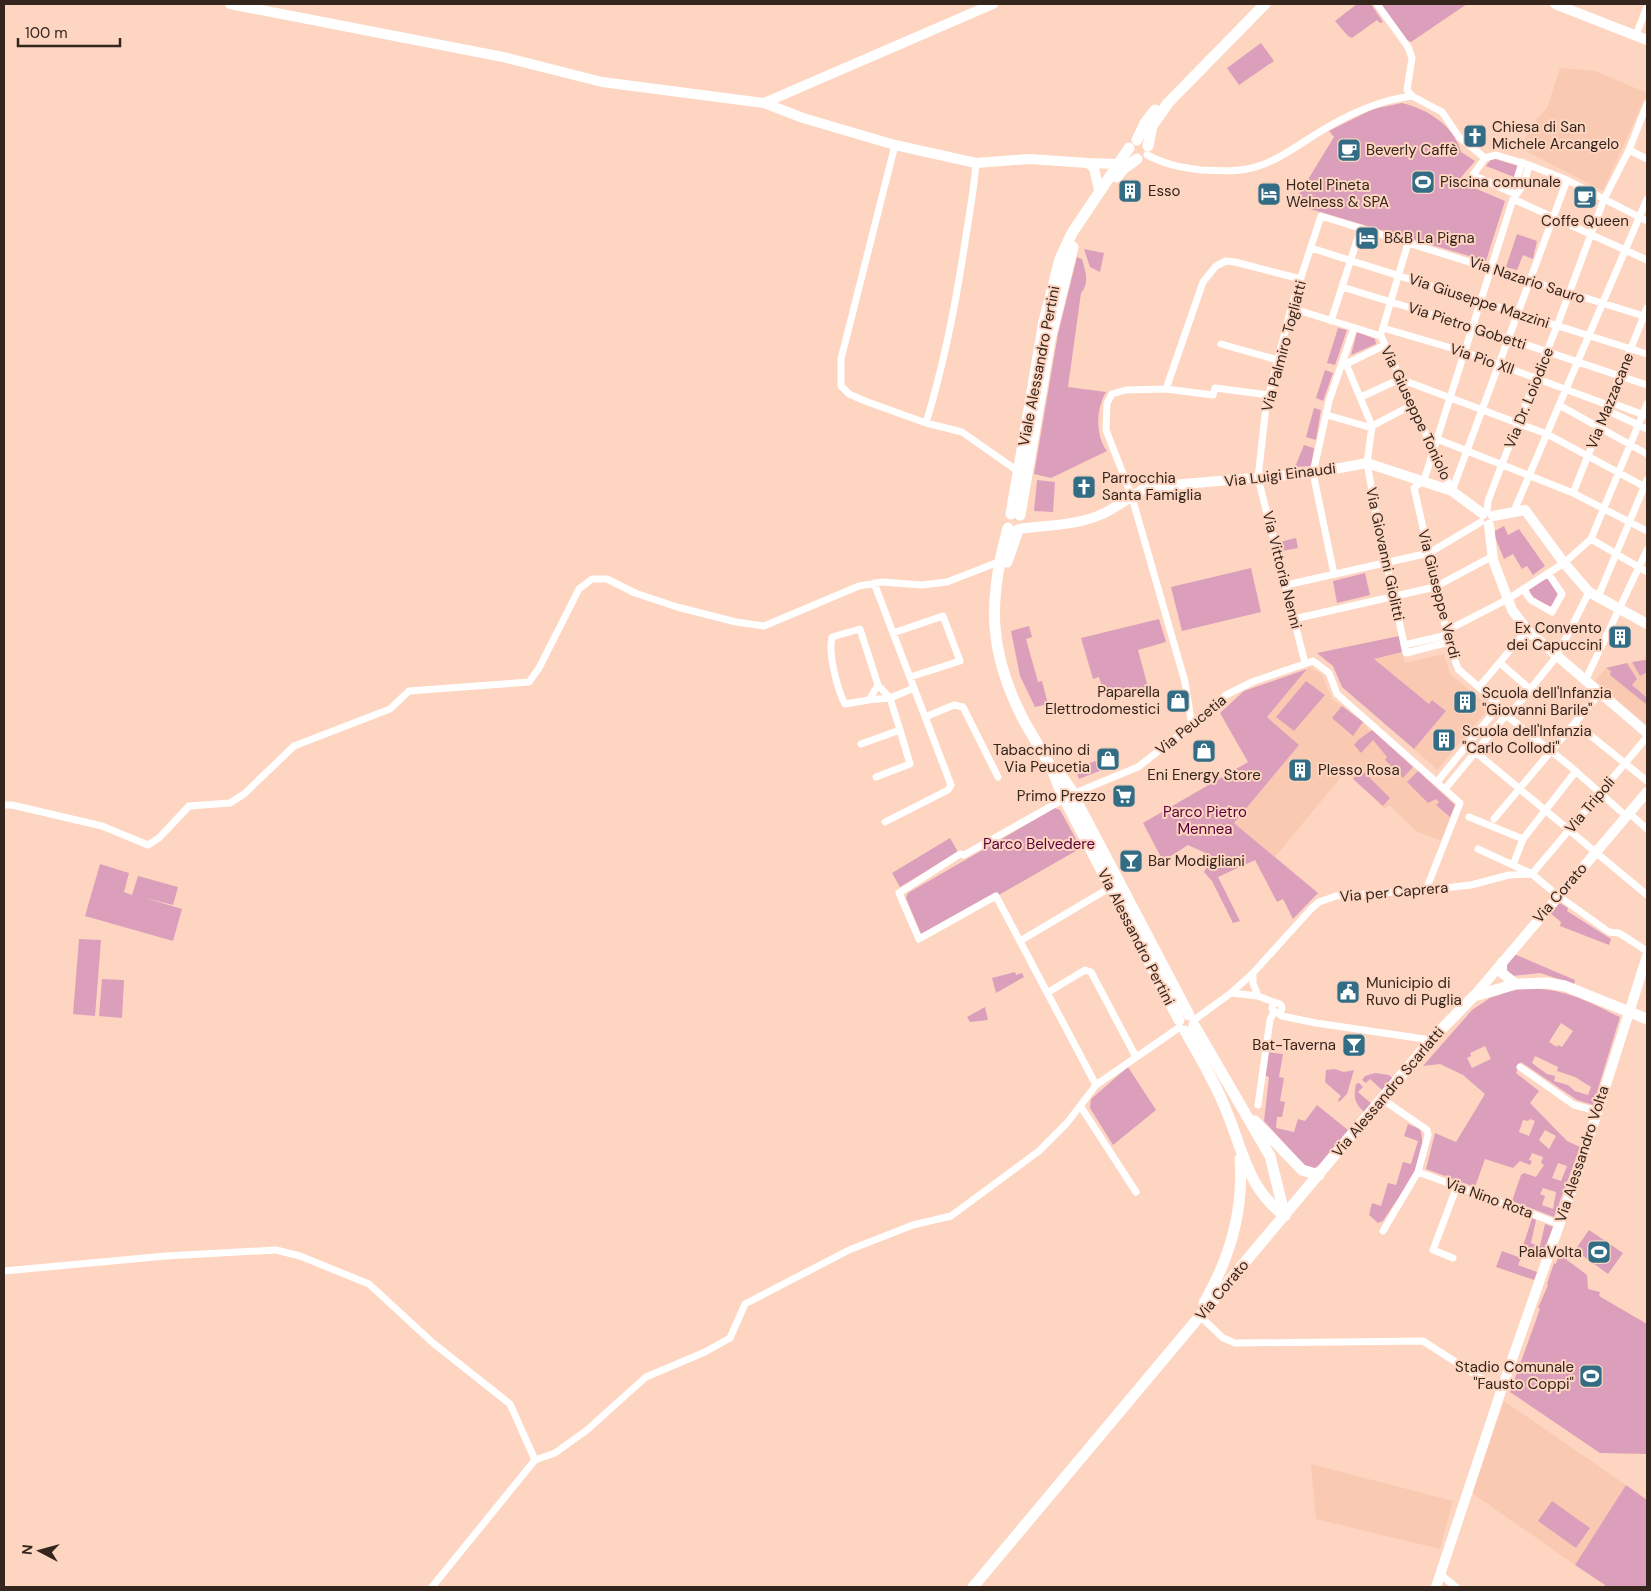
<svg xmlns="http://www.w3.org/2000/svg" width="1651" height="1591" viewBox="0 0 1651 1591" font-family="'DM Sans',sans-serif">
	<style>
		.built { fill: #f9cab1 }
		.green { fill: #db9fbc; fill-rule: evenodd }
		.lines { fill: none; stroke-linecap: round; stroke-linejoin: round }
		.street { stroke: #fff; stroke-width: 7 }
		.secondary { stroke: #fff; stroke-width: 10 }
		.primary { stroke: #fff; stroke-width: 11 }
		.labels { text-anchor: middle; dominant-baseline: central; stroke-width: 4; stroke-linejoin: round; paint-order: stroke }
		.poi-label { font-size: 15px; fill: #34251d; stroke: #fdd5c0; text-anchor: start }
		.street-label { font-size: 15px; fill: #34251d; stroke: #fdd5c0 }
		.park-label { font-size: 15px; fill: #59003a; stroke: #fdd5c0 }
	</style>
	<rect width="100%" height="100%" fill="#fdd5c0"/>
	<path class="built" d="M1560,68L1595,71L1647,93L1603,191L1520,148L1534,122L1547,108Z
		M1402,652L1405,663L1444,654L1450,674L1490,707L1437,770L1414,749L1446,711L1432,700L1429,704L1373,659Z
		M1647,652V726L1595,681L1606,668L1644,660Z
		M1309,667L1321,673L1332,699L1363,722L1369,730L1373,731L1455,805L1441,841L1416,831L1389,805L1385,809L1346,771L1275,857L1234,823L1299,745L1267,717Z
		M1504,1401L1626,1485L1575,1565L1472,1493Z
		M1311,1464L1453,1501L1440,1549L1316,1519Z"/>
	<path class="green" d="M1357,4H1371L1383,22L1380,23L1377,20L1352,38L1348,36L1335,21Z
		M1384,4H1467L1411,42L1407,40L1382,6Z
		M1261,43L1274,61L1239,85L1227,68Z
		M1402,103C1427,109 1454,125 1461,152L1475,161L1458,181L1505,201L1486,261L1293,204L1334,137L1329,131L1373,109Z
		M1492,158L1518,166L1514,177L1486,166Z
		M1517,234L1537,241L1533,259L1523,255L1517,270L1506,267Z
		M1084,249L1104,253L1100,272L1090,267Z
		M1077,257L1082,259C1085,270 1090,283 1081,293L1068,387L1106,392C1096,409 1095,435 1107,451L1051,478L1034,474L1058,334Z
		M1338,328L1347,330L1335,365L1327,363Z
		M1357,332L1375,339L1376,344L1351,355Z
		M1325,370L1333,373L1323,401L1316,398Z
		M1314,408L1321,410L1316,440L1306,437Z
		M1304,445L1314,448L1311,466L1295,467Z
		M1037,480L1055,482L1053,512L1034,511Z
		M1504,526L1508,535L1519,529L1545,566L1533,575L1527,566L1522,569L1513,554L1504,559L1493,532Z
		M1296,538L1298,548L1282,551L1280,542Z
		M1251,568L1261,612L1182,631L1171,587Z
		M1365,573L1370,595L1337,603L1333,581Z
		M1547,577L1558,594L1552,607L1532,598L1529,589Z
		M1159,619L1166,642L1138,650L1148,687L1106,699L1099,677L1093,679L1081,638Z
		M1029,626L1032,637L1026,639L1038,682L1042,681L1048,704L1035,707L1020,676L1011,631Z
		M1399,636L1402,652L1374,659L1429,704L1432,700L1446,711L1414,749L1342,687L1333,666L1317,653Z
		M1644,660L1647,661V672L1640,676L1632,662Z
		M1627,663L1637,679L1632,685L1647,698V705L1610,675L1611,671L1606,668Z
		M1307,669L1267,717L1299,745L1234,823L1318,893L1293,919L1283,899L1277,902L1255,860L1218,877L1240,921L1233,923L1212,881L1204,872L1212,856L1188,845L1163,861L1143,823L1248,762L1220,713L1244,691Z
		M1306,681L1325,695L1294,731L1276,717Z
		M1342,706L1363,722L1353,736L1332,718Z
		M1372,730L1413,767L1403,778L1385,760L1387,757L1373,740L1361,753L1354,745L1358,740Z
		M1099,760L1102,770L1079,779L1075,768Z
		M1361,769L1390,798L1383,806L1353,779Z
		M1418,771L1455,805L1450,817L1436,805L1439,802L1436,799L1428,803L1407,782Z
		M1055,808L1060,810L1081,848L997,896L994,893L921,934L906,898L908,893Z
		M950,838L958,852L900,887L892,873Z
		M100,864L129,873L124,892L132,895L138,876L178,887L173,905L145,898L182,909L173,941L85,916Z
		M1558,902L1568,908L1567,911L1611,939L1609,945L1560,926L1561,922L1550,913Z
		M79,939L101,940L95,1016L73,1014Z
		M1514,954L1575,980L1574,984L1540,973L1511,976L1504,965Z
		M1015,972L1016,975L1022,973L1024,977L996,993L992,978Z
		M102,979L124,980L122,1018L99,1016Z
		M1519,988C1564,988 1580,998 1620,1017L1593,1105L1577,1100L1521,1062L1516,1073L1539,1091L1530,1103L1567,1141L1580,1147L1554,1217L1512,1201L1521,1175L1524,1173L1536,1177L1544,1165L1541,1163L1543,1157L1532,1153L1529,1160L1532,1161L1530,1165L1520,1161L1513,1168L1485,1159L1475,1187L1426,1169L1435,1133L1456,1142L1485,1094L1463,1075L1440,1064L1423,1066L1472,1010L1490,998ZM1561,1023L1573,1031L1562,1047L1558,1045L1557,1047L1549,1042ZM1485,1046L1491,1059L1472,1068L1467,1058L1471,1056L1470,1053ZM1535,1056L1558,1067L1557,1071L1575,1077L1591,1087L1588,1095L1575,1091L1568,1085L1554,1081L1555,1076L1547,1074L1532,1063ZM1530,1119L1535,1121L1529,1136L1519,1132L1523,1120L1528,1121ZM1545,1130L1556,1136L1549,1149L1539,1140ZM1558,1163L1567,1166L1561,1181L1552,1178ZM1543,1188L1556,1192L1553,1209L1542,1205L1545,1196L1540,1194Z
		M985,1007L988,1020L970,1022L967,1017Z
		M1267,1052L1283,1054L1279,1077L1284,1078L1280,1101L1285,1102L1282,1117H1277L1276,1128L1294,1132L1298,1119L1305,1121L1317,1105L1348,1130L1319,1165L1313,1169L1307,1168L1264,1121L1269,1077L1263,1075Z
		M1128,1067L1156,1110L1113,1145L1090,1108L1091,1099Z
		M1334,1069L1344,1072L1354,1070L1347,1094L1339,1102L1338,1100L1341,1096L1325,1082L1326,1070Z
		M1375,1073L1389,1075L1394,1079L1384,1092L1370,1079L1366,1083L1362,1080L1365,1076Z
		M1359,1083L1363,1087L1358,1092L1373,1105L1365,1113C1355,1104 1353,1098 1356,1084Z
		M1408,1124L1420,1129C1431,1161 1398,1196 1383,1221L1378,1223L1369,1215L1372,1203L1381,1206L1388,1183L1396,1185L1403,1162L1411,1164L1418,1141L1404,1136Z
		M1532,1218L1536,1220L1531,1243L1540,1246L1545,1224L1553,1227L1543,1253L1523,1246Z
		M1589,1230L1623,1253L1608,1274L1575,1250Z
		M1502,1251L1521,1258L1518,1265L1537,1272L1534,1280L1496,1267Z
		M1559,1254L1587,1275L1588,1289L1600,1292L1599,1296L1647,1324V1454L1600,1453L1510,1392L1540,1309L1538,1308L1548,1285L1547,1284L1554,1263L1556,1264Z
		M1626,1485L1647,1500V1587H1605V1585L1575,1565Z
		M1552,1501L1590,1528L1576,1548L1538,1521Z"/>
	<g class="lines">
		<path class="street" d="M1377,4L1408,47L1412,58L1407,90L1412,96L1442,112L1459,137L1485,158
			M1636,35L1647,7
			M895,145L841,359V386L849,394L865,401L926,423L962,432L1019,472
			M1629,150L1647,159
			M1147,155C1167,165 1179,167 1201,170C1216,171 1232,172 1247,169C1274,164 1298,145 1321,131C1349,114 1380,100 1412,96
			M1529,165L1524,184L1513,199L1424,480L1414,488L1449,642L1458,669L1496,702L1506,715L1571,767L1626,816
			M1520,187L1516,183L1522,162
			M1515,194L1473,175L1485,158L1496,155L1529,165L1567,180L1647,221
			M1513,199L1647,260
			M1311,248L1647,354
			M1342,287L1473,327L1647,385
			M1291,308L1381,336
			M1331,321L1361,228
			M1383,328L1465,352L1608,405
			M1382,331L1408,243
			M1381,336L1452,491
			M1221,344L1278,360
			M1344,359L1372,426L1367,463L1376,514L1406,653L1449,642
			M1346,364L1385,345
			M1166,389L1213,395L1215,388L1269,395
			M1361,397L1400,379L1547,434L1647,488
			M1609,402L1647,416
			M1559,405L1647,454
			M1606,410L1647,429
			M1327,415L1372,428
			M926,423C944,364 956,303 965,242C969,216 974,190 976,163
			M1372,426L1412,405
			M1437,439L1573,493L1647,531
			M1452,491L1567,180
			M1573,493L1647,308
			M1514,511L1647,199
			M1487,512L1488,501L1502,464L1557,326L1604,199L1629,150L1647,104
			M1591,539L1647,572
			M1334,574L1313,473L1329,401L1354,328
			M874,583L951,785L948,790L885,822
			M1286,585L1429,553L1481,522
			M1523,589L1531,600L1552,612L1562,594L1548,573
			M1598,597L1647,480
			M1294,619L1435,587L1493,556
			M893,633L943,616L960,661L910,677
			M1404,645L1443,636L1446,631L1508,599L1564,563L1591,539L1647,404
			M1305,663L1258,478L1266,406L1291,308L1321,216L1647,317
			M1500,663L1530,689
			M1585,681L1647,550
			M878,685L869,700L845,704C837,689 828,653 832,637L860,629L878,685L890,698L914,688
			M1479,687L1527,630
			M925,717L954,705L963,707L998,777
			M1508,717L1557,656L1589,592
			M1575,723L1647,781
			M1192,726L1185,682L1131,494L1106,430L1107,403L1112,394L1126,390L1166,389L1203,282L1216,266L1226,261L1235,262L1301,279
			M861,744L900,730L890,698L867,700
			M1467,745L1647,895
			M876,777L910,764L900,730
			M1437,782L1498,707
			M1445,789L1506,715
			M1075,793L1138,767L1211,710L1226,695L1252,682L1313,661L1329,673L1337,694L1460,803L1426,890
			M1064,799L964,855L960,854L899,893L919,939L996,896L1096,1085
			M4,805H12L102,826L148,845L159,838L189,806L230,803L244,794L294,746L390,709L409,691L529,682L539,668L579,589L592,579H607L635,593L677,607L736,622L764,626L859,586L882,582L922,585L947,582L1001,561
			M1629,813L1647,829
			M1469,817L1523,839L1513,865
			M1494,819L1599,694
			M1523,839L1576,771
			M1478,849L1532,874L1647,737
			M1020,941L1111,887
			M1253,973V983L1258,996
			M1047,993L1085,970L1091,972L1136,1057
			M1231,993L1258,996L1276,1003
			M1272 1008a5 5 0 1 1 10 0a5 5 0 1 1-10 0Z
			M1276,1012L1282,1016L1316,1023L1431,1040
			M1194,1020L1231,993L1253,973L1311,909L1319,902L1336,896L1426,890L1471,885L1509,875L1532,874L1557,895L1609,932L1619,933L1647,951
			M1520,1067L1574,1105L1597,1111
			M1382,1099L1427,1130L1428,1135L1418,1172L1383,1231
			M1258,1105L1270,1020L1274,1011
			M1081,1107L1136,1192
			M1418,1172L1559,1224
			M1453,1258L1433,1250L1457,1186
			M4,1271L166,1256L276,1250L300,1256L369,1284L433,1343L510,1404L535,1460
			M1200,1316L1223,1338L1235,1343L1423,1341L1501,1391
			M1441,1575L1456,1587
			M432,1587L535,1460L555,1453L587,1430L646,1377L705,1352L730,1338L745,1304L849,1250L913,1225L951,1216L1039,1151L1067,1123L1096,1085L1180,1027"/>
		<path class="secondary" d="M230,4L503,57L602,82L764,103L993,4
			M1555,4L1647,40
			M764,103L803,118L895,145L976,163L1029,159L1088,163L1094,168L1099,190
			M1088,163L1118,164
			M1493,516L1525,510L1564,563L1589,592L1647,624
			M1489,525L1493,560L1512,610L1528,631L1647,733
			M1019,529C1046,525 1074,526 1100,515C1117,508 1131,495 1148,487L1313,473L1367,463L1452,491L1483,514
			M1502,962V973L1516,984
			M1474,996L1647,792
			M1436,1587L1501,1391L1583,1157L1647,956"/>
		<path class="primary" d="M1137,140L1145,123L1155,110
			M1148,146L1152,126L1168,103L1265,4
			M1117,177L1123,169L1137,159
			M1011,514L1044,321L1060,259L1072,233L1129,148
			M1020,515L1050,340L1073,247
			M1008,528C988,600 988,651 1023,719C1032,736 1043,751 1051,768C1056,777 1058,787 1063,796
			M1007,562L1018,530
			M1057,769L1072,791
			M1075,798L1189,1015
			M1066,802L1179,1020
			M1194,1025L1270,1156L1285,1216
			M1185,1031C1200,1057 1215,1082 1226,1110C1243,1150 1247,1188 1285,1216
			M1255,1121L1302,1170L1319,1175
			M1204,1303C1230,1258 1244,1211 1240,1159
			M973,1587L1431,1040L1474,996L1516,984L1547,983L1565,986L1647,1019"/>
	</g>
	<defs>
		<g id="church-square" transform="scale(1.25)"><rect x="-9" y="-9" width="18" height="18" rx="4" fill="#326c85" stroke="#fdd5c0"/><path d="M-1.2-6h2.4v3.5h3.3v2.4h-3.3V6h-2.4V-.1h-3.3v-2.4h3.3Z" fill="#fff"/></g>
		<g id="cafe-square" transform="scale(1.25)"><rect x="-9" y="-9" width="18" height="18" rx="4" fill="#326c85" stroke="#fdd5c0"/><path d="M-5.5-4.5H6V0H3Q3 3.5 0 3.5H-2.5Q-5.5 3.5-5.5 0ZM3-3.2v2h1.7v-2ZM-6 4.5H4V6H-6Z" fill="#fff"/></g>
		<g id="stadium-square" transform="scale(1.25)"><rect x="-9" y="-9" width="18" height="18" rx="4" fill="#326c85" stroke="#fdd5c0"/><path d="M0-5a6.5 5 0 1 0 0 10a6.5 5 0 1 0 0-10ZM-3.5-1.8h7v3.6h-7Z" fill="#fff"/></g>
		<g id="building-square" transform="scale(1.25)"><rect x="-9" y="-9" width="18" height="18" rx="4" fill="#326c85" stroke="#fdd5c0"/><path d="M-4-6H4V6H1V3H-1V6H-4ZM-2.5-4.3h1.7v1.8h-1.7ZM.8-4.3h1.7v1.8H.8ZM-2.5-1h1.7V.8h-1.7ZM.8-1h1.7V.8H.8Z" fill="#fff"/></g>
		<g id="hotel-square" transform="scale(1.25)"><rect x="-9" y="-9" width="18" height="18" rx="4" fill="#326c85" stroke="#fdd5c0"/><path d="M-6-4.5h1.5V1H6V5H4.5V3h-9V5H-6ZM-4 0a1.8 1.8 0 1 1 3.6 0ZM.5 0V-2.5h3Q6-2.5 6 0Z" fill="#fff"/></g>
		<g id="shop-square" transform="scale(1.25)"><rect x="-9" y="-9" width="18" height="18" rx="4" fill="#326c85" stroke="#fdd5c0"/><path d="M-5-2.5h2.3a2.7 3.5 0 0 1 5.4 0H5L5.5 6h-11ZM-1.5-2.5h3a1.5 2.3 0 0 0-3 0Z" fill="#fff"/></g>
		<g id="supermarket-square" transform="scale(1.25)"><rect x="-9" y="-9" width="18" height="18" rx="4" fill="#326c85" stroke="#fdd5c0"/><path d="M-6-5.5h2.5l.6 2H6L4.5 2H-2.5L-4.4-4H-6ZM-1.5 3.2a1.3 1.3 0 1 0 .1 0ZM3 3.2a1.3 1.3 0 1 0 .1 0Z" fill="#fff"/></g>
		<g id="bar-square" transform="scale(1.25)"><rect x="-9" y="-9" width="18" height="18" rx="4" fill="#326c85" stroke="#fdd5c0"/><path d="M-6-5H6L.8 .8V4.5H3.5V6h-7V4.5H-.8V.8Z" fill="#fff"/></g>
		<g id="civic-square" transform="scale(1.25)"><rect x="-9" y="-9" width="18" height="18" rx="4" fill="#326c85" stroke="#fdd5c0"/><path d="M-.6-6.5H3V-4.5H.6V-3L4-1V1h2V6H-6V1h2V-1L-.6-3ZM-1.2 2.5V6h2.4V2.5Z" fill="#fff"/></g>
	</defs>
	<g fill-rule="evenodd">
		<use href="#church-square" x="1475" y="136"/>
		<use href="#cafe-square" x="1349" y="150"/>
		<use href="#stadium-square" x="1423" y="182"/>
		<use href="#building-square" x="1130" y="191"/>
		<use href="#hotel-square" x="1269" y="194"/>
		<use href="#cafe-square" x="1585" y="197"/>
		<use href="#hotel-square" x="1367" y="238"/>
		<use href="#church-square" x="1084" y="487"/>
		<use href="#building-square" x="1620" y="637"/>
		<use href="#shop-square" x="1178" y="701"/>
		<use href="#building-square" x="1465" y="702"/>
		<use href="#building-square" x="1444" y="740"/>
		<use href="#shop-square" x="1204" y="751"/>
		<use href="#shop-square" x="1108" y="759"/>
		<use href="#building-square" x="1300" y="770"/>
		<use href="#supermarket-square" x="1124" y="796"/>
		<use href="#bar-square" x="1131" y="861"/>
		<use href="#civic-square" x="1348" y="992"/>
		<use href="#bar-square" x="1354" y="1045"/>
		<use href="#stadium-square" x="1599" y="1252"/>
		<use href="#stadium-square" x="1591" y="1376"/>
	</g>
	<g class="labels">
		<g class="poi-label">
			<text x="1492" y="127">Chiesa di San<tspan x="1492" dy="17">Michele Arcangelo</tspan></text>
			<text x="1366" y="150">Beverly Caffè</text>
			<text x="1440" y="182">Piscina comunale</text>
			<text x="1286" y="185">Hotel Pineta<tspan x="1286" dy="17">Welness &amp; SPA</tspan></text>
			<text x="1148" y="191">Esso</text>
			<text x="1585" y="221" text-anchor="middle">Coffe Queen</text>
			<text x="1384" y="238">B&amp;B La Pigna</text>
			<text x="1102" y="478">Parrocchia<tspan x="1102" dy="17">Santa Famiglia</tspan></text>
			<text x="1602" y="628" text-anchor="end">Ex Convento<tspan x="1602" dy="17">dei Capuccini</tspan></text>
			<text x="1160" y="692" text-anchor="end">Paparella<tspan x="1160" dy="17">Elettrodomestici</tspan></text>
			<text x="1482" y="693">Scuola dell'Infanzia<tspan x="1482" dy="17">"Giovanni Barile"</tspan></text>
			<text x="1462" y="731">Scuola dell'Infanzia<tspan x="1462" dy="17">"Carlo Collodi"</tspan></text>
			<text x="1090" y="750" text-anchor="end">Tabacchino di<tspan x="1090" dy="17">Via Peucetia</tspan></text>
			<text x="1318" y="770">Plesso Rosa</text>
			<text x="1204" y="775" text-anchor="middle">Eni Energy Store</text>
			<text x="1106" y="796" text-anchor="end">Primo Prezzo</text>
			<text x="1148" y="861">Bar Modigliani</text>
			<text x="1366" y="983">Municipio di<tspan x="1366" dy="17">Ruvo di Puglia</tspan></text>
			<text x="1336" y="1045" text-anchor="end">Bat-Taverna</text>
			<text x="1582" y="1252" text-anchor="end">PalaVolta</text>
			<text x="1574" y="1367" text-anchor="end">Stadio Comunale<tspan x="1574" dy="17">"Fausto Coppi"</tspan></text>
		</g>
		<g class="street-label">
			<text transform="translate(1527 280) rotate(18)">Via Nazario Sauro</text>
			<text transform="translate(1479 301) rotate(18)">Via Giuseppe Mazzini</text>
			<text transform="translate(1467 326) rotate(18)">Via Pietro Gobetti</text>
			<text transform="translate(1284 346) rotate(-75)">Via Palmiro Togliatti</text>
			<text transform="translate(1482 359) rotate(19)">Via Pio XII</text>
			<text transform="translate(1039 366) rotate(-79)">Viale Alessandro Pertini</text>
			<text transform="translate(1529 398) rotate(-68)">Via Dr. Loiodice</text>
			<text transform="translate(1610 401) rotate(-68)">Via Mazzacane</text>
			<text transform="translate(1416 413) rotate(65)">Via Giuseppe Toniolo</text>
			<text transform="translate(1280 475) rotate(-7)">Via Luigi Einaudi</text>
			<text transform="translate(1385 554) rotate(78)">Via Giovanni Giolitti</text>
			<text transform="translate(1282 570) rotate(76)">Via Vittoria Nenni</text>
			<text transform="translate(1439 594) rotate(76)">Via Giuseppe Verdi</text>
			<text transform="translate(1191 725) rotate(-39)">Via Peucetia</text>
			<text transform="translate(1590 805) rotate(-50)">Via Tripoli</text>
			<text transform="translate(1394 892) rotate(-5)">Via per Caprera</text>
			<text transform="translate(1560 893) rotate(-49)">Via Corato</text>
			<text transform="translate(1136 937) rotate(63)">Via Alessandro Pertini</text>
			<text transform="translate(1388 1092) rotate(-50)">Via Alessandro Scarlatti</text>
			<text transform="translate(1582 1154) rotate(-72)">Via Alessandro Volta</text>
			<text transform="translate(1489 1198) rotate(20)">Via Nino Rota</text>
			<text transform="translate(1222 1290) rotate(-50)">Via Corato</text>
		</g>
		<g class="park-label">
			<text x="1205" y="812">Parco Pietro<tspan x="1205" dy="17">Mennea</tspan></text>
			<text x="1039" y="844">Parco Belvedere</text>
		</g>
	</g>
	<rect width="1651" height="1591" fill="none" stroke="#34251d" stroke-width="10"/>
	<g transform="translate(40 1551) rotate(276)" stroke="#fdd5c0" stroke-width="4" paint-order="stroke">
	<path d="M0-4L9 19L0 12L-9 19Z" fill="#34251d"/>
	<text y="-8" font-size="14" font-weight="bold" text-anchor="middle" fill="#34251d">N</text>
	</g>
	<path d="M18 38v8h102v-8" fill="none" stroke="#34251d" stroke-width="2.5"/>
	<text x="25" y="38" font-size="15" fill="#34251d" stroke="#fdd5c0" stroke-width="4" paint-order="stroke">100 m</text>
</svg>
